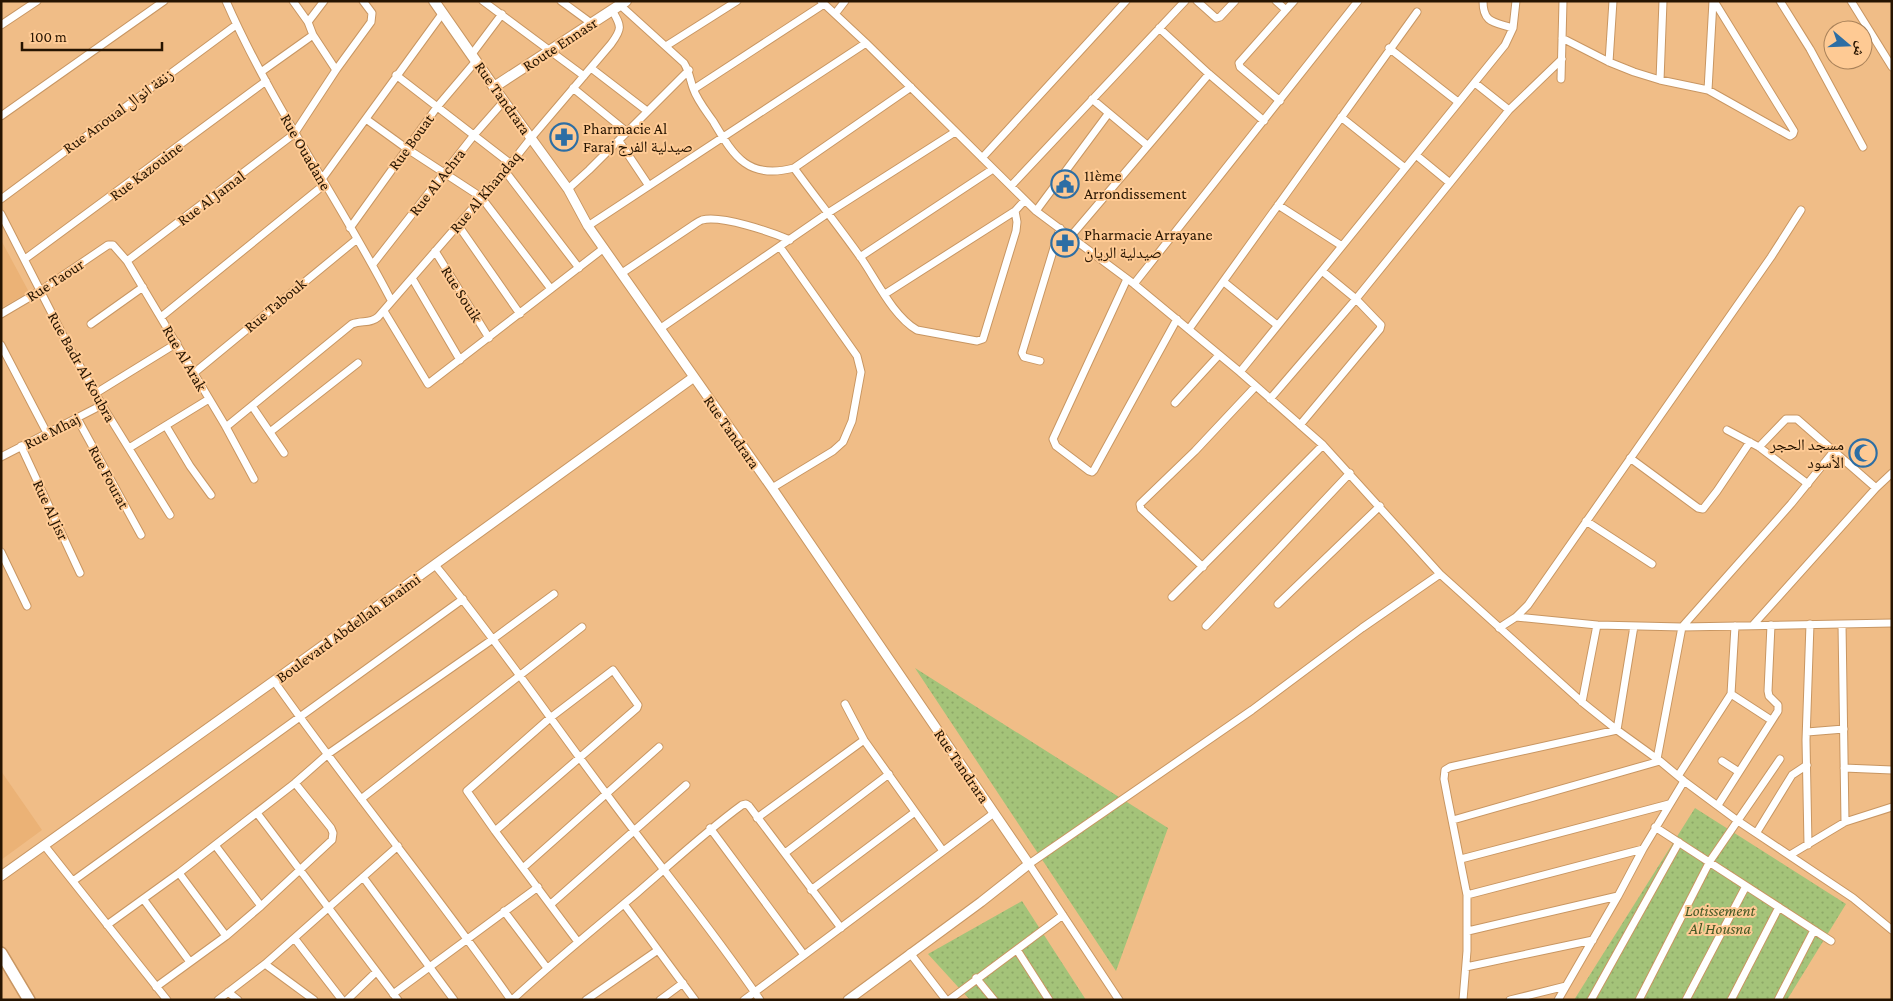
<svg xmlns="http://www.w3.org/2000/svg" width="1893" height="1001" viewBox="0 0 1893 1001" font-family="'Crimson Pro','Noto Naskh Arabic',serif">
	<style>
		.built { fill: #ebb276 }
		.grass { fill: url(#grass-dots) }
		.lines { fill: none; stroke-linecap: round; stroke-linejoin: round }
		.minor-casing { stroke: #c89662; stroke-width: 9 }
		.tertiary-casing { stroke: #c89662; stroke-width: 11 }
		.secondary-casing { stroke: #c89662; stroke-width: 12 }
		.primary-casing { stroke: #c89662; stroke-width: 14 }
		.minor { stroke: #fff; stroke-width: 7 }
		.tertiary { stroke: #fff; stroke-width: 9 }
		.secondary { stroke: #fff; stroke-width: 10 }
		.primary { stroke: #fff; stroke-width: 11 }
		.labels { text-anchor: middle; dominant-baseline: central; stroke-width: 4; stroke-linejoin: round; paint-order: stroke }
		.street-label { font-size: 16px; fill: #261401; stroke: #feca94 }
		.poi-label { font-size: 16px; fill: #261401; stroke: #feca94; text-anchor: start }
		.park-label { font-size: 16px; font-style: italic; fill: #455926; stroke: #feca94 }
	</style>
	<defs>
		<pattern id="grass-dots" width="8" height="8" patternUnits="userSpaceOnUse" patternTransform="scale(1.25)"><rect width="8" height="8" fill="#a4c379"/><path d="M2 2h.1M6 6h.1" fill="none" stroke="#8da767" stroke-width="1.8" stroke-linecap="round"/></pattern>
	</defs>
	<rect width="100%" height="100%" fill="#f0bd87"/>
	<path class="built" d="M1,240L29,292L1,308Z
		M1,771L42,830L1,860Z"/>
	<path class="grass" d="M915,668L1168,828L1116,971Z
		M1695,808L1846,904L1787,1000H1574Z
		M1022,901L1086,1000H970L928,954Z"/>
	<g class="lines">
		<g class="minor-casing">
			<path id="minor" d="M226,1C272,106 339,199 391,300
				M293,1L308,22L313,35L336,70
				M483,1L584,76
				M561,1L591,23
				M821,1L866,43L1036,211L1134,284L1240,372L1323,445L1440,574L1582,702L1617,730L1660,761L1684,781L1738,821L1853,898L1892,930
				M1197,1L1216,18L1220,17L1235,1
				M1276,1L1286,10
				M1483,1C1483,24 1495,22 1513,28
				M1780,1L1810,49L1863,147
				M1851,1L1892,67
				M620,5L684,63C689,71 690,79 693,88C697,100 706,111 713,121C734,156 747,180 794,168C816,198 839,227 861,258C877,281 893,316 917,330L977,341L983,339L1016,231L1017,222L1015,211
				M835,14L845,1
				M308,22L324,1
				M1,25L37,1
				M1159,28L1209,74L1264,121
				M1562,38L1609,62L1634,72L1660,80L1708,90L1790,136L1793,134L1794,131L1714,1
				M666,46L737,1
				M1389,48L1458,102
				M472,54L502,14
				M1609,62L1613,1
				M591,68L647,111
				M261,72L313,35
				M396,75L511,164
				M1561,79L1563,1
				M1660,80L1663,1
				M1475,83L1509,110
				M573,88L627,132
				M694,89L824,4
				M1708,90L1713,1
				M1092,99L1147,145
				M1280,101L1240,67L1239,63L1294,1
				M1,116L164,1
				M1341,117L1405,168
				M366,119L406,148L481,197L551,289
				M619,141L649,186
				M1416,155L1450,183
				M982,158L1126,1
				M794,168L911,87
				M505,171L579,268
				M322,179L442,14
				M1011,186L1185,1
				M568,189L589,170L689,70
				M1,199L236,25
				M1278,205L1342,246
				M1036,211L1108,114
				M1,214L69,347L102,405L170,515
				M458,225L520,314
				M588,226L866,43
				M350,228L437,107L476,61
				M1071,236L1209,74
				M435,251L489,338
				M860,257L993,169
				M25,259L266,81
				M127,261L294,134L336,70L371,22L372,13L363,1
				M373,264L474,135L504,101
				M622,273L692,226C695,224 699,221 702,220C722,215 771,232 790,240
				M412,278L460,360
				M1127,279L1053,439L1056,446L1089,471L1092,472L1094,470L1177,319
				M1224,282L1277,325
				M1134,284L1358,1
				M885,294L1015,211L1025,200
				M384,311L428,384L604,248
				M1,314L40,291L108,245H113L127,261L226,427L254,479
				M161,317L325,184
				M91,324L143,287
				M661,328L828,213L955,132
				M1189,329L1417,12
				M1,345L47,433
				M1040,361L1024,357L1022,353L1060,228
				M1240,372L1505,45L1513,28L1516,1
				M194,373L357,239
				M96,393L177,343
				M1270,399L1356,299L1509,110L1562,59
				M1175,403L1219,355
				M252,406L284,453
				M77,418L141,535
				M1300,425L1380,329L1381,325L1356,299L1322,271
				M166,426L190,466L211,495
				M226,427L352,324C362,320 370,324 378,317L505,171L531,138L611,44C623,28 621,26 612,10
				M1727,430L1759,447L1808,484
				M270,432L358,363
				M21,446L80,573
				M1759,447L1786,419H1797L1876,488
				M129,448L209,399
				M1,457L102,405
				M1630,458L1698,508L1703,509L1717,491L1750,442
				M772,488L833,451L843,442L852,421L861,372L857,356L780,247
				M1586,521L1652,564
				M1,552L27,606
				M435,565C496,639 550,719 608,796C658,864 712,929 760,1000
				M1203,567L1141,509L1140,504L1195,451L1256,386
				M1172,597L1323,445
				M1278,604L1380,506
				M1516,617L1528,605L1771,257L1801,210
				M1842,624L1845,822
				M1753,625L1876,488L1892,473
				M1206,626L1350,473
				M1499,628L1516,617L1597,625L1682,627L1892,623
				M274,681C350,789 435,891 511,1000
				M1731,694L1771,720
				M1582,702L1597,625
				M845,704L864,740L943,851
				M1807,732L1844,729
				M1657,759L1682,627L1791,504L1834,451
				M1722,761L1739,772
				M1844,768L1892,770
				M1678,776L1731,694L1735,626
				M361,799L582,627
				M1718,805L1778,711V705L1769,696L1768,691L1771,625
				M257,813L398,1000
				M757,818L864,740
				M1453,820L1660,761
				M1655,827L1831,941
				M710,828L804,955
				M495,831L637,708L638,705L613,670L550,718L467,791L495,831L578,942
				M1757,832L1792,775L1807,765
				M44,845L167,1000
				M215,845L261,906
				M1808,845L1806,740L1810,624
				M785,853L889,774
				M1790,855L1845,822L1892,807
				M1461,859L1669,804
				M524,867L659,747
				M179,873L226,936
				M363,877L454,1000
				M73,881L463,599
				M811,890L915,812
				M1467,895L1643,849
				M144,900L190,962
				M551,904L686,785
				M624,904L695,1000
				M504,911L547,968
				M107,925L179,873L295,783L328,754L493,639L554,594
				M1468,931L1618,896
				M295,939L342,1000
				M1017,950L1049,1000
				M910,953L946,1000
				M265,964L314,1000
				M1466,967L1593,940
				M976,978L994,1000
				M156,987L226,936L261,906L332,840L333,833L331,828L295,783
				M228,992L238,1000
				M393,994L538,887
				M218,1000L265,964L398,846
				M347,1000L376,972
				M512,1000C552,963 595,928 637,893C672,863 705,832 742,805L746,804L749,806L841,928
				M586,1000L658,950
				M660,1000L683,983
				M744,1000L994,813
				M949,1000L1063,915
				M1119,1000L1029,864L1252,710L1362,628L1440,574
				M1463,1000L1467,951V895L1448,800L1444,779L1445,770L1450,767L1617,730L1634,626
				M1510,1000L1566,986
				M1558,1000L1618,896L1643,849L1684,781
				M1591,1000L1679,842
				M1639,1000L1710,861L1780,759
				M1686,1000L1746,886
				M1731,1000L1779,907
				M1778,1000L1814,930"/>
		</g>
		<g class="tertiary-casing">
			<path id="tertiary" d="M494,87L568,189L588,226L772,488L1029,864L981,902L848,1000
				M1,876L274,681L694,377"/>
		</g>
		<g class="secondary-casing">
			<path id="secondary" d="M434,1L494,87L626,1"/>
		</g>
		<g class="primary-casing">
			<path id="primary" d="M1,953L29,1000"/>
		</g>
		<use href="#minor" class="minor"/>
		<use href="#tertiary" class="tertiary"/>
		<use href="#secondary" class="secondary"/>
		<use href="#primary" class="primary"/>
	</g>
	<defs>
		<g id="pharmacy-ring" transform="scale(1.4375)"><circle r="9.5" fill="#feca94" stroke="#2d6ea4" stroke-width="1.5"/><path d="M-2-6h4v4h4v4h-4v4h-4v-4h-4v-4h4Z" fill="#2d6ea4"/></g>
		<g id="civic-ring" transform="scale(1.4375)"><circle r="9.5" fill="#feca94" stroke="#2d6ea4" stroke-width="1.5"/><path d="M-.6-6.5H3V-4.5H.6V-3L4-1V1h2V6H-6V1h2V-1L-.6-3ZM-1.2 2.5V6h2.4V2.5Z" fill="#2d6ea4"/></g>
		<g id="mosque-ring" transform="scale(1.4375)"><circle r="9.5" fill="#feca94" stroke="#2d6ea4" stroke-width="1.5"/><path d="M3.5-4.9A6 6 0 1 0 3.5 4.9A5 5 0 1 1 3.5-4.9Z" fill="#2d6ea4"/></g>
	</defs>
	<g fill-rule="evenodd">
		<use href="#pharmacy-ring" x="564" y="137"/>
		<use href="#civic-ring" x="1065" y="184"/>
		<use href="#pharmacy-ring" x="1065" y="243"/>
		<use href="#mosque-ring" x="1863" y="453"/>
	</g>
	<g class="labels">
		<g class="street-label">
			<text transform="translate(560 44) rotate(-33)">Route Ennasr</text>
			<text transform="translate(503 98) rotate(55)">Rue Tandrara</text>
			<text transform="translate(118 111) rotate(-36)">Rue Anoual زنقة انوال</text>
			<text transform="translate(411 142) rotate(-54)">Rue Bouat</text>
			<text transform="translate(306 152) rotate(60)">Rue Ouadane</text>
			<text transform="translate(146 171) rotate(-37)">Rue Kazouine</text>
			<text transform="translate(437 182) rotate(-52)">Rue Al Achra</text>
			<text transform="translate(485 192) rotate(-50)">Rue Al Khandaq</text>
			<text transform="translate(211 198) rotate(-37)">Rue Al Jamal</text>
			<text transform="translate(55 280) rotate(-33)">Rue Taour</text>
			<text transform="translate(462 294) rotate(58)">Rue Souik</text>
			<text transform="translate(275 305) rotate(-40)">Rue Tabouk</text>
			<text transform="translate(185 358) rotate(60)">Rue Al Arak</text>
			<text transform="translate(82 367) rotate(61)">Rue Badr Al Koubra</text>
			<text transform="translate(52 431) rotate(-27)">Rue Mhaj</text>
			<text transform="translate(732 432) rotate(55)">Rue Tandrara</text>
			<text transform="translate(109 477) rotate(62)">Rue Fourat</text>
			<text transform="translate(51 510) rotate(65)">Rue Al Jisr</text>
			<text transform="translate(348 628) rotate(-36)">Boulevard Abdellah Enaimi</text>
			<text transform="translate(962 766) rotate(56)">Rue Tandrara</text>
		</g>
		<g class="poi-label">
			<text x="583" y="128">Pharmacie Al<tspan x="583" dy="18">Faraj صيدلية الفرج</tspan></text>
			<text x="1084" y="175">11ème<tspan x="1084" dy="18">Arrondissement</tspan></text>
			<text x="1084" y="234">Pharmacie Arrayane<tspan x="1084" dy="18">صيدلية الريان</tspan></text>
			<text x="1844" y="444" text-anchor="end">مسجد الحجر<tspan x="1844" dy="18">الأسود</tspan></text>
		</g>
		<g class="park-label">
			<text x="1720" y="910">Lotissement<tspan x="1720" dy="18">Al Housna</tspan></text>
		</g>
	</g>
	<rect width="1893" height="1001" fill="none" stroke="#261401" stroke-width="5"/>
	<g transform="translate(1848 45) rotate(109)"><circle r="24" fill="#feca94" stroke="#a88159"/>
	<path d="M0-4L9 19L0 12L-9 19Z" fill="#2d6ea4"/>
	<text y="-8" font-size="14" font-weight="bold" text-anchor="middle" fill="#261401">ش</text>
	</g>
	<path d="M22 42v8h140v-8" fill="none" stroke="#261401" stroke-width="2.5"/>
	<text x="30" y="42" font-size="15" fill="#261401" stroke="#feca94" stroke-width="4" paint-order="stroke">100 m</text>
</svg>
